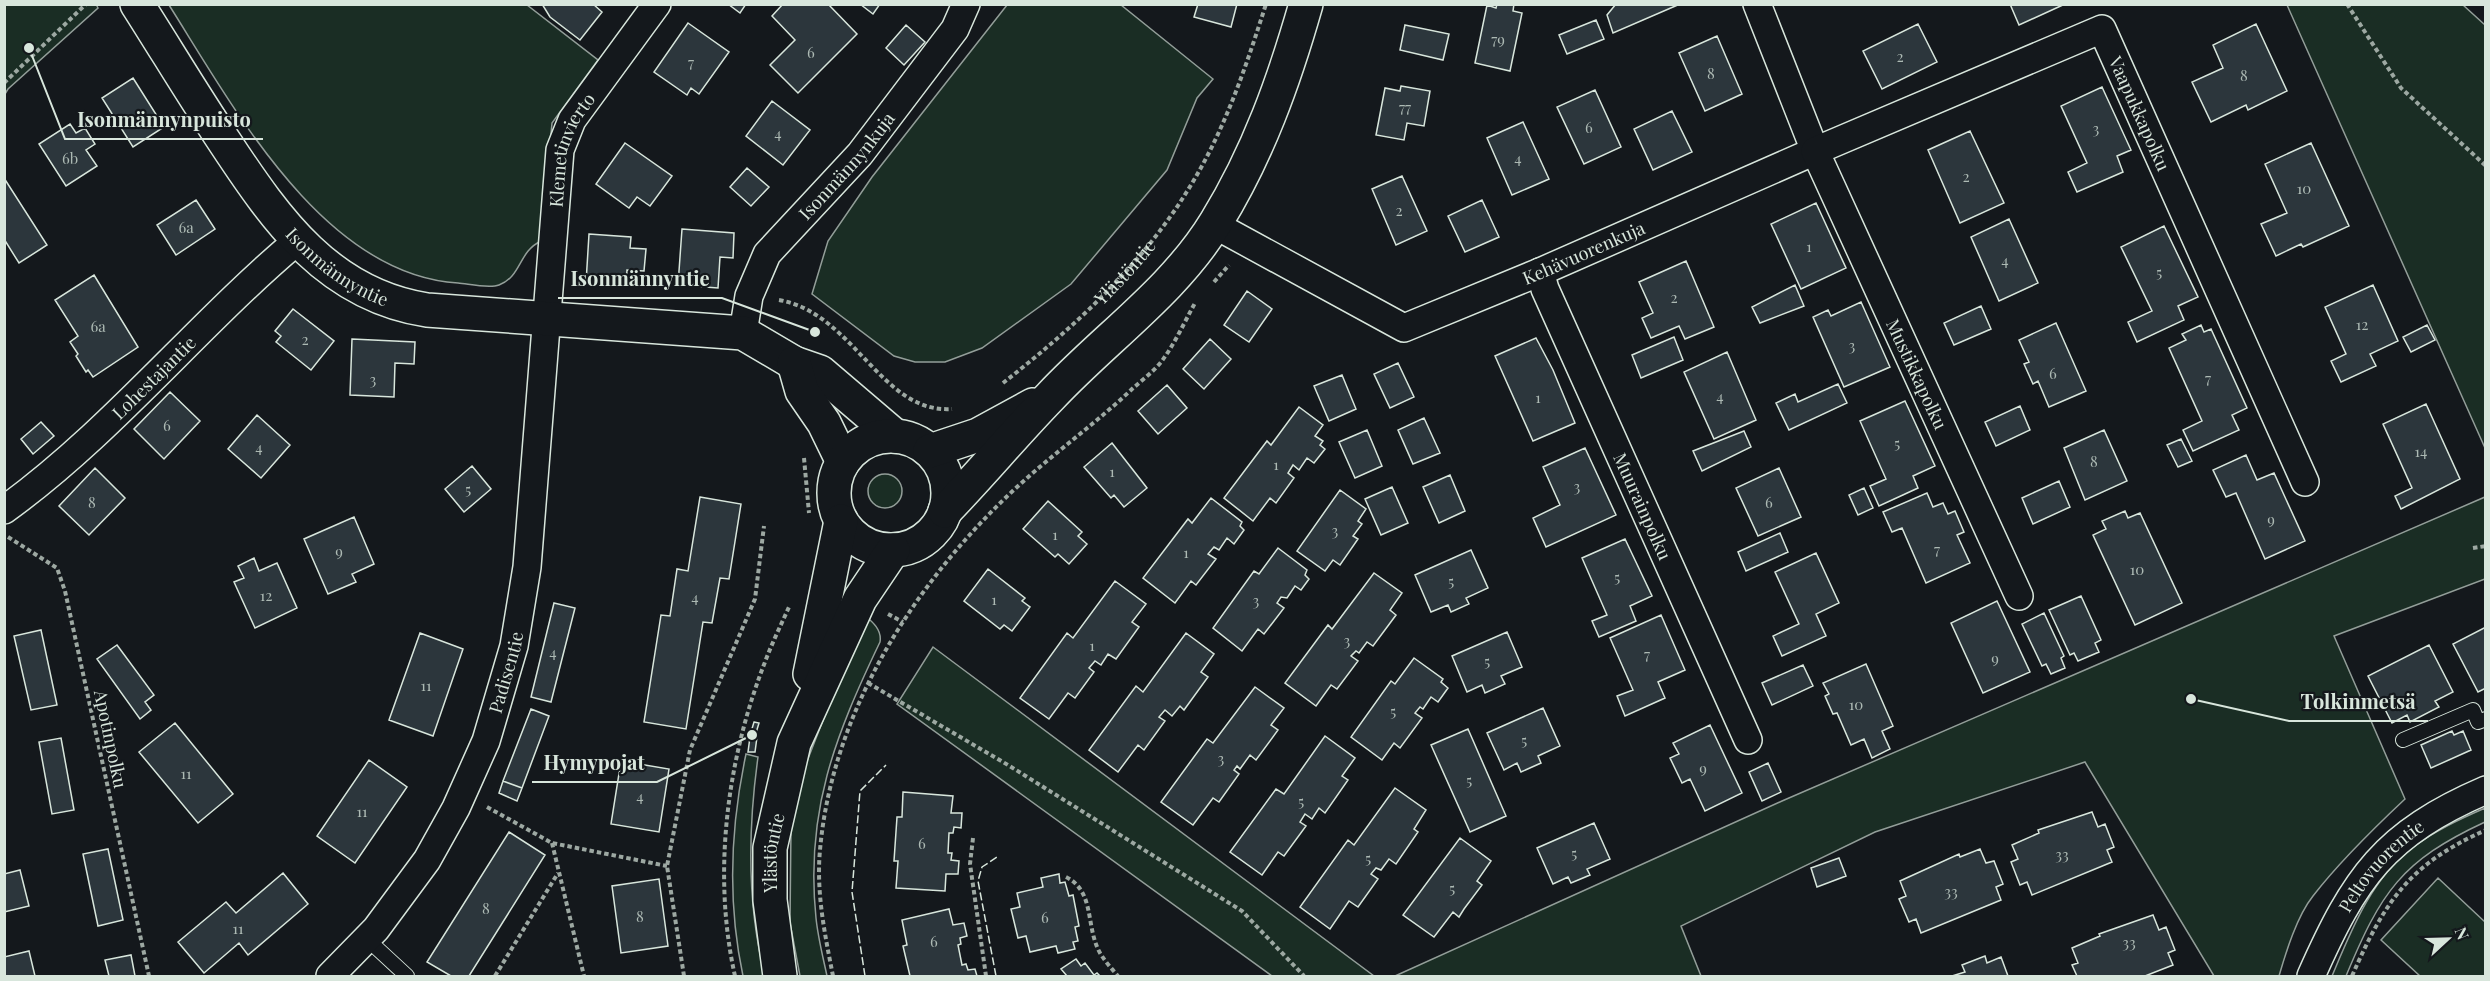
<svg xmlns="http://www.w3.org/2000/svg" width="2490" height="981" viewBox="0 0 2490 981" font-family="'Playfair Display',serif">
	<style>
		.green { fill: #1a2d24; stroke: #939e99; stroke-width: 1.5 }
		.building { fill: #2c363c; stroke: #d8e6dc; stroke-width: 1.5 }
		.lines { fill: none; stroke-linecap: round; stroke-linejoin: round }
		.service-casing { stroke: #d8e6dc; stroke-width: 16 }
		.minor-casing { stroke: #d8e6dc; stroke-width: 30 }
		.tertiary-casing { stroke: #d8e6dc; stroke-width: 36 }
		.secondary-casing { stroke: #d8e6dc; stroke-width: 36 }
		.path { stroke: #9da8a2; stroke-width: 4; stroke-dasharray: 4.5 3; stroke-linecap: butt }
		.service { stroke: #14181c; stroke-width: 14 }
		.minor { stroke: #14181c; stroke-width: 27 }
		.tertiary { stroke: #14181c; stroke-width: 33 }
		.secondary { stroke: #14181c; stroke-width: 33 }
		.fence { stroke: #d8e6dc; stroke-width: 1.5; stroke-dasharray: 8 3; stroke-linecap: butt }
		.labels { text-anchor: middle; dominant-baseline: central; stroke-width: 4.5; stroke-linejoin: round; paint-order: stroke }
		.number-label { font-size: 15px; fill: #adbab4 }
		.street-label { font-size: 18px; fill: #d8e6dc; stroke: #14181c }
		.leader { fill: none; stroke: #d8e6dc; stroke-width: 2 }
		.callout-dot { fill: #d8e6dc; stroke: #14181c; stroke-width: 2 }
		.callout-label { font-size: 20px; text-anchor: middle; font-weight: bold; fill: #d8e6dc; stroke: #14181c; stroke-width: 4.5; stroke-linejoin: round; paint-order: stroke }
	</style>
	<rect width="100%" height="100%" fill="#14181c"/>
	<path class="green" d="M5,4H96L98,8L8,89L5,94Z
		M169,5H527L598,60L552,123L541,241C518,252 522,276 499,285C489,289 469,284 458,283C323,275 233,106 169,5Z
		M1007,5H1121L1213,79L1197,98L1167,170L1071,284L982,348L945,362H915L894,356L812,294L828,241L872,177Z
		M2287,5H2463L2485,25V448Z
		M868 491a17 17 0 1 1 34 0a17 17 0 1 1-34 0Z
		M2485,497V579L2334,636L2405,799C2373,829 2340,861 2313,896C2297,916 2286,952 2279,976H2214L2085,762L1875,832L1681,926L1701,976H1395L1782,801Z
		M864,615C873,622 882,630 880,642C835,736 805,812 816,918C818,938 823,957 827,976H800L790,923L791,827L804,769Z
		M933,647L1374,976H1272L897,704Z
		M746,754L758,757C748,829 747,906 765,976H743C727,901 730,829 746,754Z
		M2485,808V822C2401,861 2381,892 2346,976H2332C2351,931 2371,879 2412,848C2434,831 2460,819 2485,808Z
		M2438,878L2485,922V976H2420L2381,940Z"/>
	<path class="building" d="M542,4H593L602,12L580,40L550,17Z
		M728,4H746L740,13Z
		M783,4H828L857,34L798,93L770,65L795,40L772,16Z
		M860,4H880L873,14Z
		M1198,4H1237L1231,27L1194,17Z
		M1497,4H1514L1513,11L1522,13L1510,71L1475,63L1487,5L1496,8Z
		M1616,4H1680L1613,33L1607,15Z
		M2010,4H2065L2019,25Z
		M1596,20L1604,39L1567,54L1559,35Z
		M688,23L729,52L699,94L691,88L687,95L654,72Z
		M1918,24L1937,62L1882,89L1863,51Z
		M2256,24L2287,91L2248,110L2246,105L2211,122L2192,82L2223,68L2213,45Z
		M906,25L925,42L904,65L886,48Z
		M1405,25L1449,34L1443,60L1400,50Z
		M1717,36L1742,94L1705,111L1679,53Z
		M133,78L164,127L133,147L102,98Z
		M1401,86L1430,91L1424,126L1407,123L1404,140L1376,135L1385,88L1400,91Z
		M2102,87L2131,150L2117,156L2123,172L2077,192L2068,172L2087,163L2061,106Z
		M1595,90L1621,147L1584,164L1557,107Z
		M772,101L810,130L783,165L746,136Z
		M1672,111L1692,152L1653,170L1634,129Z
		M1523,122L1549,179L1512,195L1487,138Z
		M70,124L76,133L85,128L95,144L86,150L97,166L66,186L39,144Z
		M1970,131L2004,203L1960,223L1928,150Z
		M625,143L672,176L650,206L637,197L629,208L596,184Z
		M2311,143L2349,226L2303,247L2301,244L2276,256L2261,224L2287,213L2265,164Z
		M747,168L769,187L751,206L730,187Z
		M1402,176L1427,231L1396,245L1372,189Z
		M4,178L47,245L19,263L4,239Z
		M196,200L215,229L176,255L157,225Z
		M1482,200L1499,237L1465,252L1448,216Z
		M1816,203L1846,268L1801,289L1771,224Z
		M2009,219L2038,283L1999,301L1971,237Z
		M2164,226L2198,297L2178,306L2184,320L2137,342L2128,322L2152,311L2121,247Z
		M682,229L734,233L733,258L720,257L718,288L678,285Z
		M589,234L631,237L630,248L646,249L644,271L627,270L626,285L586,283Z
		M1686,261L1714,327L1685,339L1679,326L1651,338L1642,318L1653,313L1639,282Z
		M94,275L138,347L93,377L88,370L86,372L76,356L78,354L70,342L78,336L55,300Z
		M1795,285L1804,306L1760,323L1752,307Z
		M2373,285L2398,341L2370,354L2376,366L2341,382L2331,361L2346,354L2325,307Z
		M1247,291L1272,309L1249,342L1224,325Z
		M1861,302L1890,367L1844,387L1813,317L1828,310L1831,316Z
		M1981,306L1991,329L1954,345L1944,323Z
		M293,309L334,341L311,370L276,342L281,336L275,331Z
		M2056,323L2086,391L2049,407L2038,381L2033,384L2024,364L2029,362L2019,340Z
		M2201,325L2204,332L2211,329L2247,408L2232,415L2239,430L2193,451L2183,430L2202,421L2169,348L2186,340L2182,334Z
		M2427,325L2435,340L2411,352L2403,337Z
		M1674,337L1683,360L1641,378L1632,355Z
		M1536,338L1553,370L1575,423L1533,441L1495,356Z
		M352,339L415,342L414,364L395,363L394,397L350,395Z
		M1210,339L1231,359L1204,389L1183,369Z
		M1727,352L1756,420L1714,439L1684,372Z
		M1398,363L1414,397L1390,408L1374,374Z
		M1342,375L1356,409L1329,421L1314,386Z
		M1838,384L1847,403L1789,430L1776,403L1795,394L1798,402Z
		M1167,385L1187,408L1158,434L1138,411Z
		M170,392L200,421L164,459L134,429Z
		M1905,401L1935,466L1913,476L1918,488L1879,506L1870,486L1886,479L1860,421Z
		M2426,404L2460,479L2401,509L2395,496L2412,488L2383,424Z
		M2020,406L2030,430L1996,446L1985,422Z
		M1299,407L1323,425L1315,436L1323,441L1320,445L1325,449L1314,463L1307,458L1299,470L1293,465L1288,473L1294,478L1276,503L1270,498L1253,521L1224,498L1267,441L1271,445Z
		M257,415L290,445L261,478L228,449Z
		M1424,418L1440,453L1413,464L1398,430Z
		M41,422L54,436L33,454L21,439Z
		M1367,430L1382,466L1355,478L1339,442Z
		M2104,430L2127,481L2085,500L2064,448Z
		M1744,431L1751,447L1702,471L1693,451Z
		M2181,439L2192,461L2178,467L2167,445Z
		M1112,443L1147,488L1124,507L1114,495L1111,498L1084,467Z
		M1585,448L1616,515L1546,547L1533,518L1560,505L1543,467Z
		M2246,455L2257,480L2274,473L2305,541L2265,559L2236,493L2226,497L2213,470Z
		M472,466L491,489L464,512L445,489Z
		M95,468L125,498L89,535L59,506Z
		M1779,468L1801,517L1758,536L1736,488Z
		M1450,475L1465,511L1439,523L1423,487Z
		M2059,481L2070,507L2033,524L2022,498Z
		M1392,487L1408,523L1381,535L1365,499Z
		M1864,488L1873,508L1858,515L1849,495Z
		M1340,490L1366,509L1358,521L1362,524L1353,536L1358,539L1340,565L1333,560L1325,571L1297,551Z
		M1927,493L1933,507L1943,503L1948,514L1955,511L1964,532L1957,535L1970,563L1926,583L1902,528L1892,532L1883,512Z
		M700,497L741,504L729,579L720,578L712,623L703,622L686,729L644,722L661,615L670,616L677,569L688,571Z
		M1211,498L1242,522L1240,526L1244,530L1234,544L1227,538L1219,550L1214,547L1208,554L1216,559L1196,585L1191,581L1175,603L1143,578L1188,519L1192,523Z
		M1048,501L1082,532L1078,536L1087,544L1069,564L1058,554L1055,557L1023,529Z
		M2125,511L2128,518L2140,513L2182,603L2135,625L2093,535L2106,529L2102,521Z
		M354,517L374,564L352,574L356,582L328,594L304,539Z
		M1780,533L1788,552L1746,571L1738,552Z
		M1625,539L1652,596L1630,606L1636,621L1599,637L1592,621L1607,615L1582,558Z
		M1278,548L1307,570L1305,575L1309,579L1301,590L1295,586L1287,598L1281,597L1277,603L1284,608L1264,634L1258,629L1242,651L1213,628L1254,571L1259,574Z
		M1471,550L1488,588L1466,598L1469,604L1451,612L1448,605L1431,612L1415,575Z
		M1816,553L1839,603L1816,614L1826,636L1782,656L1773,636L1799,624L1775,572Z
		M254,558L259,571L277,563L297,608L255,628L234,582L244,578L238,566Z
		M988,569L1025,598L1022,601L1030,607L1012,631L1004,625L1000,629L964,601Z
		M1374,573L1402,593L1390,610L1396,615L1373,646L1367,642L1359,653L1356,651L1351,656L1358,661L1337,689L1331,685L1316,706L1285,683L1328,625L1332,629Z
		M1115,581L1146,604L1132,622L1139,627L1116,659L1108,654L1101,665L1095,661L1089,668L1094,672L1075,698L1068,693L1049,719L1020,698L1067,633L1073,638Z
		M2081,596L2101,640L2095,643L2099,652L2078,661L2074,653L2070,655L2049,610Z
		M1997,601L2030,672L1983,693L1951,623Z
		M554,603L575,608L551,702L531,697Z
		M2044,613L2064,656L2061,658L2065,668L2051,674L2046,664L2042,666L2022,624Z
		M1661,615L1685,670L1658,682L1665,698L1625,716L1617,696L1633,690L1610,638Z
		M2486,627V688L2478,692L2453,644Z
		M41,630L57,705L31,710L14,636Z
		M1507,632L1522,667L1501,676L1505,684L1485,693L1482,685L1467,692L1452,656Z
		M420,633L463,649L433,736L389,720Z
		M1186,633L1214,654L1201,672L1208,677L1184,710L1180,706L1172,716L1165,710L1159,717L1165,721L1144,750L1138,745L1118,772L1089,750L1136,686L1143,692Z
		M117,645L154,695L145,702L151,710L140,719L97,659Z
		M2429,645L2453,692L2435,701L2439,707L2410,722L2407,715L2392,723L2368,676Z
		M1414,658L1443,679L1441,682L1448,688L1438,702L1431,697L1423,709L1420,707L1415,713L1422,718L1400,748L1394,743L1382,760L1351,737L1391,681L1395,684Z
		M1866,664L1893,726L1882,731L1890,749L1872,758L1864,739L1851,745L1837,713L1833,714L1825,696L1829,694L1823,683Z
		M1803,665L1813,686L1772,705L1762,683Z
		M1255,687L1284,708L1271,725L1278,730L1256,760L1250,755L1240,769L1237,766L1234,770L1239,774L1219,802L1213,798L1193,825L1161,802L1207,739L1213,743Z
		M1543,708L1560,746L1538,756L1541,763L1521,772L1517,763L1504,770L1487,733Z
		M531,709L549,716L522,788L503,781Z
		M754,722L759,723L756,733L751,732Z
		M175,723L233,794L198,823L139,752Z
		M1710,725L1742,793L1705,811L1690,779L1682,783L1670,758L1679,754L1673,743Z
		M1468,729L1506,816L1470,832L1431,745Z
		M2452,731L2454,735L2463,731L2471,750L2431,768L2421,745Z
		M1325,736L1355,758L1342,776L1348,780L1325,813L1319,808L1312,819L1305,814L1300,822L1306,826L1284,856L1278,852L1262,875L1230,852L1276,789L1284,794Z
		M750,737H757L755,752H748Z
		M61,738L74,810L52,814L39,742Z
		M369,760L407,787L355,863L317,836Z
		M621,761L669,769L659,832L611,824Z
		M1768,763L1781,792L1762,801L1749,772Z
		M503,781L522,788L517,801L499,793Z
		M1395,788L1426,810L1414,829L1418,832L1396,864L1389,859L1381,870L1376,868L1371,874L1378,879L1358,907L1349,901L1330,929L1300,907L1348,840L1354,845Z
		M903,792L953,796L951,813H962L961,828L954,827L953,833H949L948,853H952L951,860L959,861L958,874H946L945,891L896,888L898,861H894L897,817H902Z
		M2092,812L2098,827L2105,824L2114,847L2107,850L2112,862L2032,895L2027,882L2020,885L2011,862L2018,859L2012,845L2039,833L2038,830Z
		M1594,823L1610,859L1587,869L1590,875L1571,883L1568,877L1553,884L1537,848Z
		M509,832L545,855L469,976H451L427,962Z
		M1460,838L1491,861L1477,881L1482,885L1464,909L1459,917L1453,912L1434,937L1403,915Z
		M108,849L123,920L98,926L83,854Z
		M1980,849L1986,863L1994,861L2003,884L1996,887L2001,900L1921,933L1916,919L1909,922L1899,899L1906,896L1900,881L1959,854L1960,857Z
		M1839,858L1846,876L1817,887L1811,868Z
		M20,870L29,906L4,912V874Z
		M283,873L308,904L248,955L239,943L204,973L178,942L226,902L236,913Z
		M1059,874L1060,883L1065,882L1069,896L1073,895L1079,926L1075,927L1078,941L1073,942L1075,949L1058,953L1056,946L1030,952L1026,936L1018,938L1011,909L1020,907L1017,893L1043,887L1041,878Z
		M659,879L668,946L621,953L612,886Z
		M949,909L953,925L964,923L967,936L960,938L961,944L958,945L962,965L966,964L968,970L975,969L977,976H910L903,946L907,945L902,920Z
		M2153,915L2159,930L2166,927L2175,950L2168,953L2173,965L2145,976H2077L2072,965L2078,963L2072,948L2100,936L2099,934Z
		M29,951L35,976H4V957Z
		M131,955L135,976H109L105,960Z
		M1985,956L1987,963L2001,957L2008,976H1952L1965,972L1962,965Z
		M1076,959L1081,966L1085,963L1094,975L1097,973L1100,976H1067L1061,969Z"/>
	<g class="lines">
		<g class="service-casing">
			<path id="service" d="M2403,740L2473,710L2478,722L2486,719
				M367,939L407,976"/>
		</g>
		<g class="minor-casing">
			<g id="minor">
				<path id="s2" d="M1215,225L1404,328L1540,272L1815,151L1757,4"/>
				<path id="s3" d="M1540,272L1545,289L1748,740"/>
				<path id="s4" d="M743,333L749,296L767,254L860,154L955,29L966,4"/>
				<path id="s5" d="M4,510C110,434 197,325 297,241"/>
				<path id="s6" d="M2019,596L1815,151L2102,29L2305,482"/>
				<path id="s7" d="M330,976L376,929L427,860L456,808L486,741L514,646L527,567L560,150L572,120L657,4"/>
				<path id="s8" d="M2311,976C2355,877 2384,834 2486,790"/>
			</g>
		</g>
		<g class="tertiary-casing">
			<g id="tertiary">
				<path id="s9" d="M137,4C167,51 195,98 226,144C277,221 329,295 427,310L743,333L794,363L820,372L895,436"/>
				<path d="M794,363L802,391L824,423L843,462"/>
			</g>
		</g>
		<g class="secondary-casing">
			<g id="secondary">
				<circle cx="891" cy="493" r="57"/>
				<path d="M930,451L978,435L1033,405"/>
				<path d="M945,511C981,474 1014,434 1050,397C1104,339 1174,291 1216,222C1258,154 1284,81 1306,4"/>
				<path d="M810,674L841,521"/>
				<path id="s10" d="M780,976L770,900V848L794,743L860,599L893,550"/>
			</g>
		</g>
		<g class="path">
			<path d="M2347,4L2401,88L2486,166"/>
			<path d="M4,83L86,4"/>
			<path d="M1214,282L1229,265"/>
			<path d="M779,300C854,313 881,414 952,409"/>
			<path id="s1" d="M1003,383C1071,330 1140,267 1186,193C1223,135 1245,70 1266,4"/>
			<path d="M804,458L809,513"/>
			<path d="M8,537L57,568L65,591L149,976"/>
			<path d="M2473,548L2486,546"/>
			<path d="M888,614L903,622"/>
			<path d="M868,683L1008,765L1242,911L1304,976"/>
			<path d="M487,807L552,843L667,866"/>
			<path d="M973,838L970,864L986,976"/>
			<path d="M552,843L584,976"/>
			<path d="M1066,877C1094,891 1086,923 1098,949C1102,958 1111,968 1118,976"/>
			<path d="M495,976L558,873"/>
			<path d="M684,976L667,866L690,750L755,599L764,526"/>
			<path d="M735,976C712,874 727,759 765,662C772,643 781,625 789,607"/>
			<path d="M833,976C825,935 816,893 820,850C832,711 916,580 1017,487C1054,453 1095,424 1131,390C1142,380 1156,370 1164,358C1176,341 1185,321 1195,303"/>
			<path d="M2352,976C2385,901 2409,864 2486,830"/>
		</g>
		<use href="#service" class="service"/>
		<use href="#minor" class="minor"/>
		<use href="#tertiary" class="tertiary"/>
		<use href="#secondary" class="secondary"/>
		<path class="fence" d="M865,976L852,892L860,791L886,765
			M996,976L978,881L982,867L997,857"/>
	</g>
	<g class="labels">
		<g class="number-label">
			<text x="1498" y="39">79</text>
			<text x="811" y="52">6</text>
			<text x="1900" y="56">2</text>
			<text x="691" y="62">7</text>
			<text x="1711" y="73">8</text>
			<text x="2244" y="75">8</text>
			<text x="1405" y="107">77</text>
			<text x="1589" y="127">6</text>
			<text x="2096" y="128">3</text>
			<text x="778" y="133">4</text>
			<text x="70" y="158">6b</text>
			<text x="1518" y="158">4</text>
			<text x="1966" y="176">2</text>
			<text x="2304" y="188">10</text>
			<text x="1399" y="210">2</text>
			<text x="186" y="227">6a</text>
			<text x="1809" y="246">1</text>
			<text x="2005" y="260">4</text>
			<text x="2159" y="272">5</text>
			<text x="1674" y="297">2</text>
			<text x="2362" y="324">12</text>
			<text x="98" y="326">6a</text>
			<text x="305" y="339">2</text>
			<text x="1852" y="345">3</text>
			<text x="2053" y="373">6</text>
			<text x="2208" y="378">7</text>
			<text x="373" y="379">3</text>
			<text x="1720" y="396">4</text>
			<text x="1538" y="397">1</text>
			<text x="167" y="425">6</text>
			<text x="1897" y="443">5</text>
			<text x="259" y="447">4</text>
			<text x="2421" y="451">14</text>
			<text x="2094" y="461">8</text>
			<text x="1276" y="464">1</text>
			<text x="1112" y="471">1</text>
			<text x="1577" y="486">3</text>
			<text x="468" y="489">5</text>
			<text x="92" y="502">8</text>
			<text x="1769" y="502">6</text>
			<text x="2271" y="519">9</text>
			<text x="1335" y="530">3</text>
			<text x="1055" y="534">1</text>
			<text x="1937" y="549">7</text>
			<text x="339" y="551">9</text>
			<text x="1186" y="552">1</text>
			<text x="2137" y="569">10</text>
			<text x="1617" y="577">5</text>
			<text x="1451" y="581">5</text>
			<text x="266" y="595">12</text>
			<text x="695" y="597">4</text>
			<text x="994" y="599">1</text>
			<text x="1256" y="600">3</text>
			<text x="1347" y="640">3</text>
			<text x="1092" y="645">1</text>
			<text x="553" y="652">4</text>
			<text x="1647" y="654">7</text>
			<text x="1995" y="658">9</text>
			<text x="1487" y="661">5</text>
			<text x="426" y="685">11</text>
			<text x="1856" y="704">10</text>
			<text x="1393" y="711">5</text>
			<text x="1524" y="740">5</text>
			<text x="1221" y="758">3</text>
			<text x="1703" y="768">9</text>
			<text x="186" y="773">11</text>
			<text x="1469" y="780">5</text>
			<text x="640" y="796">4</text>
			<text x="1301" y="801">5</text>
			<text x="362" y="811">11</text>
			<text x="922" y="843">6</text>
			<text x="1574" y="853">5</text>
			<text x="2062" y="854">33</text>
			<text x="1368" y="858">5</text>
			<text x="1452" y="888">5</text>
			<text x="1951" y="891">33</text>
			<text x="486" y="908">8</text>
			<text x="640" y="916">8</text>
			<text x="1045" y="917">6</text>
			<text x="238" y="928">11</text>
			<text x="934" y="941">6</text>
			<text x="2129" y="942">33</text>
		</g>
		<g class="street-label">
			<text stroke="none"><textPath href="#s6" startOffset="894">Vaapukkapolku</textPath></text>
			<text stroke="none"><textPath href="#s7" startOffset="885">Klemetinvierto</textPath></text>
			<text stroke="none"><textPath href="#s4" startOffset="202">Isonmännynkuja</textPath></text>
			<text stroke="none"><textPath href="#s2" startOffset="410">Kehävuorenkuja</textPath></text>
			<text stroke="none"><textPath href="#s9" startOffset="334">Isonmännyntie</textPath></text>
			<text stroke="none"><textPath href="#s1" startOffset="165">Ylästöntie</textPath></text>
			<text transform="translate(1917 374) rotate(65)">Mustikkapolku</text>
			<text stroke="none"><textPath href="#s5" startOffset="200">Lohestajantie</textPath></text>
			<text stroke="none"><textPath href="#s3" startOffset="256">Muurainpolku</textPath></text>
			<text stroke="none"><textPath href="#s7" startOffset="356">Padisentie</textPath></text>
			<text transform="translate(111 739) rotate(78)">Apotinpolku</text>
			<text stroke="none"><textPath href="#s10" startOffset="124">Ylästöntie</textPath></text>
			<text stroke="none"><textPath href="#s8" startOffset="132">Peltovuorentie</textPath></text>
		</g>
	</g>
	<path class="leader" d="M29 48L65 139H263M815 332L722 298H558M2191 699L2289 721H2428M752 735L657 782H532"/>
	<g class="callout-dot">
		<circle cx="29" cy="48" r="6"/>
		<circle cx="815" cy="332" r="6"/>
		<circle cx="2191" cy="699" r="6"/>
		<circle cx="752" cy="735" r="6"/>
	</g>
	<g class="callout-label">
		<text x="164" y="127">Isonmännynpuisto</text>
		<text x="640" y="286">Isonmännyntie</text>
		<text x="2358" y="709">Tolkinmetsä</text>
		<text x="594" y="770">Hymypojat</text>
	</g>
	<rect width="2490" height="981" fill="none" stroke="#d8e6dc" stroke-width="12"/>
	<g transform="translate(2448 939) rotate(68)" stroke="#14181c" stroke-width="4.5" paint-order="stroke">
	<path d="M0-4.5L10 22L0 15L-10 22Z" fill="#d8e6dc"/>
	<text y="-9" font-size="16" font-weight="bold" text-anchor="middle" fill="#d8e6dc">N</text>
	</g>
</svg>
